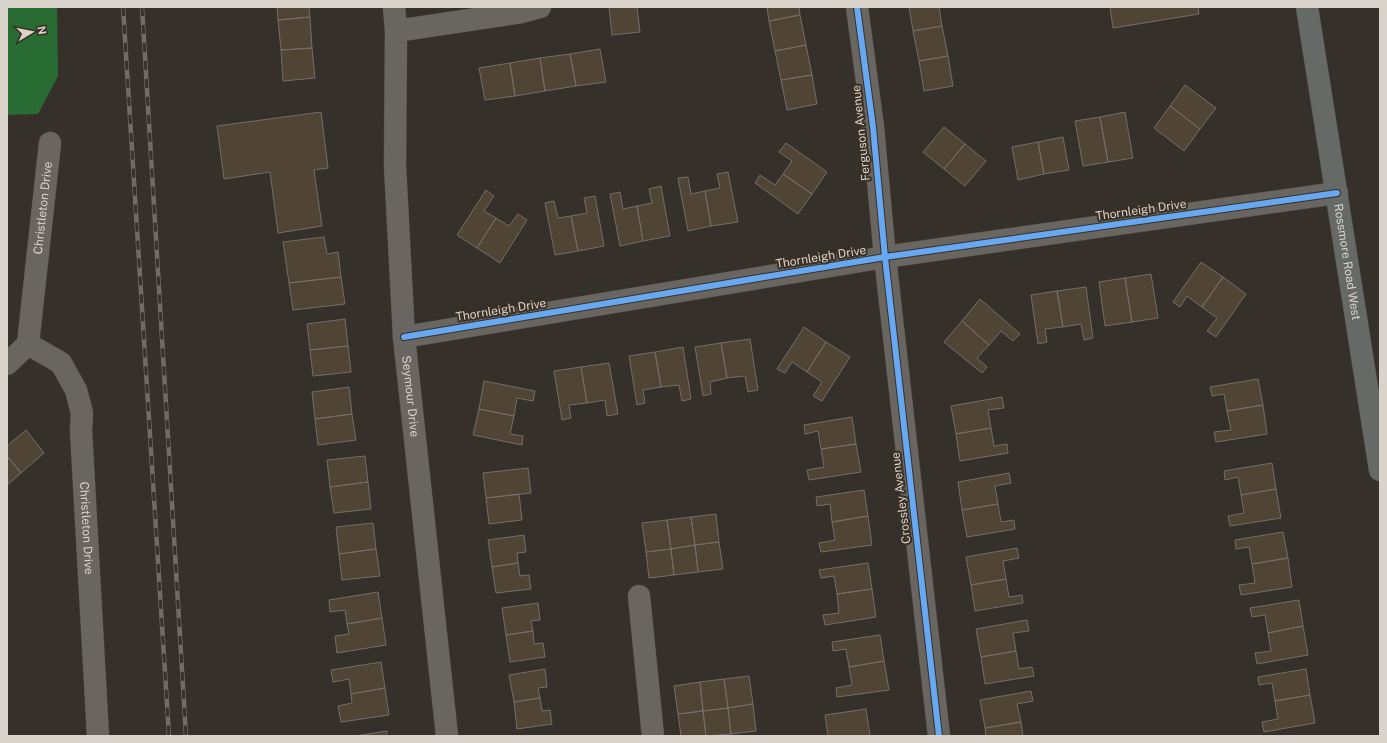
<svg xmlns="http://www.w3.org/2000/svg" width="1387" height="743" viewBox="0 0 1387 743" font-family="'Public Sans',sans-serif">
	<style>
		.forest { fill: #286c33 }
		.building { fill: #504535; stroke: #736e68 }
		.lines { fill: none; stroke-linecap: round; stroke-linejoin: round }
		.minor-casing { stroke: #524c48; stroke-width: 23 }
		.major-casing { stroke: #524c48; stroke-width: 23 }
		.minor { stroke: #696560; stroke-width: 22 }
		.major { stroke: #656a66; stroke-width: 22 }
		.rail-casing { stroke: #6f6b66; stroke-width: 4.5 }
		.rail { stroke: #3a3025; stroke-width: 3; stroke-dasharray: 9; stroke-linecap: butt }
		.cycleway-casing { stroke: #3a3025; stroke-width: 8 }
		.cycleway { stroke: #66a8f1; stroke-width: 6 }
		.labels { text-anchor: middle; dominant-baseline: central; stroke-width: 4; stroke-linejoin: round; paint-order: stroke }
		.street-label { font-size: 12px; fill: #d9d3cc; stroke: #3a3025 }
	</style>
	<rect width="100%" height="100%" fill="#35302a"/>
	<path class="forest" d="M7,7H57L58,76L38,114L7,115Z"/>
	<path class="building" d="M277,7H309L310,17L278,20Z
		M609,7H637L640,32L612,35Z
		M767,7H799L800,15L769,21Z
		M909,7H939L942,26L913,31Z
		M1110,7H1198L1199,14L1113,28Z
		M800,15L806,45L775,51L769,21Z
		M310,17L312,48L281,50L278,20Z
		M942,26L948,56L919,61L913,31Z
		M806,45L812,75L781,80L775,51Z
		M312,48L315,78L283,81L281,50Z
		M600,49L606,82L576,86L570,54Z
		M570,54L576,86L545,91L540,58Z
		M948,56L953,86L924,91L919,61Z
		M540,58L545,91L515,96L510,63Z
		M510,63L515,96L485,100L479,68Z
		M812,75L817,104L787,110L781,80Z
		M1185,85L1216,108L1200,129L1170,106Z
		M1170,106L1200,129L1184,151L1154,128Z
		M321,112L328,168L314,170L322,226L278,233L270,172L224,179L217,126Z
		M1125,112L1133,158L1108,162L1100,117Z
		M1100,117L1108,162L1083,166L1075,121Z
		M944,127L965,144L944,169L923,152Z
		M1063,137L1069,170L1044,174L1038,142Z
		M1038,142L1044,174L1018,180L1012,147Z
		M786,143L827,172L812,194L783,174L792,161L779,152Z
		M965,144L986,161L965,186L944,169Z
		M728,172L738,222L711,226L705,191L720,188L717,174Z
		M783,174L812,194L798,214L755,183L760,175L775,185Z
		M688,177L691,194L705,191L711,226L688,231L678,178Z
		M661,186L670,236L643,241L637,206L652,203L649,189Z
		M486,190L494,196L484,211L496,218L477,248L457,235Z
		M620,192L623,209L637,206L643,241L620,246L610,194Z
		M595,196L604,246L578,251L571,216L587,213L584,198Z
		M554,201L558,218L571,216L578,251L555,255L545,203Z
		M518,214L527,220L500,263L477,248L496,218L509,226Z
		M324,237L327,254L338,252L341,277L289,283L283,242Z
		M1201,262L1223,277L1202,307L1187,296L1180,307L1173,302Z
		M1151,274L1158,318L1132,322L1125,278Z
		M341,277L345,304L293,310L289,283Z
		M1223,277L1246,294L1216,337L1207,331L1217,318L1202,307Z
		M1125,278L1132,322L1105,326L1099,282Z
		M1086,287L1093,338L1084,340L1081,324L1063,327L1057,291Z
		M1057,291L1063,327L1045,329L1047,342L1038,344L1031,295Z
		M980,299L1020,334L1013,341L1001,331L989,345L962,321Z
		M345,319L348,346L310,350L307,324Z
		M962,321L989,345L977,358L987,367L982,373L944,342Z
		M804,327L826,342L807,372L792,362L785,373L777,369Z
		M750,339L758,390L748,392L745,376L727,378L721,343Z
		M826,342L850,357L822,401L813,396L822,382L807,372Z
		M721,343L727,378L710,382L711,394L703,396L695,347Z
		M348,346L351,372L313,376L310,350Z
		M683,347L691,399L682,401L679,385L661,387L655,352Z
		M655,352L661,387L643,390L645,403L637,405L629,356Z
		M609,363L618,414L607,416L605,400L587,403L581,367Z
		M581,367L587,403L569,405L571,418L562,420L554,371Z
		M1258,379L1263,405L1227,411L1224,394L1212,396L1210,387Z
		M484,381L535,391L533,401L517,398L514,416L479,409Z
		M349,387L352,414L315,419L312,392Z
		M1002,397L1004,408L988,410L991,428L956,434L951,406Z
		M1263,405L1267,434L1216,442L1214,432L1231,430L1227,411Z
		M479,409L514,416L510,434L523,436L522,445L473,435Z
		M352,414L356,440L318,445L315,419Z
		M852,417L856,444L821,449L818,431L805,434L804,425Z
		M991,428L994,446L1007,444L1008,453L960,461L956,434Z
		M26,430L44,453L21,473L7,456V446Z
		M856,444L861,472L809,480L807,470L824,467L821,449Z
		M7,456L21,473L7,485Z
		M365,456L368,482L330,487L327,460Z
		M1272,463L1276,489L1241,495L1238,477L1225,480L1224,471Z
		M528,468L531,493L486,498L483,473Z
		M1009,473L1011,483L995,486L998,504L962,510L958,482Z
		M368,482L371,509L334,513L330,487Z
		M1276,489L1281,518L1230,526L1228,516L1244,513L1241,495Z
		M864,490L868,516L832,522L830,504L817,506L816,497Z
		M519,494L522,520L489,524L486,498Z
		M998,504L1001,522L1014,520L1015,529L967,537L962,510Z
		M716,514L719,542L695,545L691,517Z
		M868,516L872,545L821,552L819,543L835,540L832,522Z
		M691,517L695,545L671,549L667,520Z
		M667,520L671,549L646,552L642,523Z
		M373,523L376,549L339,554L336,527Z
		M1283,532L1288,558L1252,564L1249,547L1236,549L1235,540Z
		M524,535L526,552L517,553L518,563L492,567L488,540Z
		M719,542L723,569L698,572L695,545Z
		M695,545L698,572L674,575L671,549Z
		M1017,548L1019,558L1003,561L1006,579L971,585L966,557Z
		M376,549L380,576L342,580L339,554Z
		M671,549L674,575L649,578L646,552Z
		M1288,558L1292,587L1241,595L1239,585L1255,583L1252,564Z
		M518,563L520,576L529,575L531,589L496,593L492,567Z
		M868,563L872,589L837,594L834,576L821,578L819,570Z
		M1006,579L1009,597L1022,595L1023,603L975,611L971,585Z
		M872,589L876,617L825,625L823,615L839,613L837,594Z
		M378,592L382,618L347,624L345,610L330,612L329,600Z
		M1299,600L1303,626L1268,633L1265,615L1252,617L1250,608Z
		M538,603L540,620L531,621L533,631L506,635L502,608Z
		M382,618L386,645L337,653L335,636L349,634L347,624Z
		M1027,620L1029,631L1013,633L1016,651L981,657L976,629Z
		M1303,626L1308,655L1257,664L1255,653L1271,651L1268,633Z
		M533,631L534,644L543,643L545,657L510,662L506,635Z
		M880,635L884,661L849,667L846,649L833,651L832,642Z
		M1016,651L1019,669L1032,667L1034,676L985,684L981,657Z
		M884,661L889,690L837,697L836,688L852,685L849,667Z
		M381,662L385,688L351,694L349,679L333,682L331,670Z
		M545,669L547,687L538,688L540,698L514,702L509,675Z
		M1306,669L1310,695L1275,701L1272,683L1259,685L1258,677Z
		M749,676L753,704L728,708L724,679Z
		M724,679L728,708L703,711L700,682Z
		M700,682L703,711L678,714L674,686Z
		M385,688L389,715L341,722L338,706L352,703L351,694Z
		M1031,691L1033,701L1017,704L1021,722L985,728L980,700Z
		M1310,695L1315,723L1264,732L1262,722L1278,719L1275,701Z
		M540,698L542,711L550,710L552,724L517,729L514,702Z
		M753,704L756,731L731,734L728,708Z
		M728,708L731,734L706,736L703,711Z
		M866,709L870,736H828L825,715Z
		M703,711L706,736H681L678,714Z
		M1021,722L1023,736H986L985,728Z
		M387,731V736H355Z"/>
	<g class="lines">
		<g class="minor-casing">
			<g id="minor">
				<path id="s1" d="M394,7L396,31L395,166L404,337L447,736"/>
				<path d="M857,7L873,127L885,257L939,736"/>
				<path d="M396,31L522,12L540,7"/>
				<path d="M404,337L885,257L1337,193"/>
				<path id="s2" d="M28,344L50,143"/>
				<path id="s3" d="M7,364L28,344L61,363L76,390L82,413L81,430L98,736"/>
				<path d="M639,596L653,736"/>
			</g>
		</g>
		<g class="major-casing">
			<g id="major">
				<path id="s4" d="M1307,7L1380,470"/>
			</g>
		</g>
		<use href="#minor" class="minor"/>
		<use href="#major" class="major"/>
		<g class="rail-casing">
			<path id="rail" d="M123,7L169,736
				M142,7L186,736"/>
		</g>
		<use href="#rail" class="rail"/>
		<g class="cycleway-casing">
			<path id="cycleway" d="M857,7L873,127L885,257L939,736
				M404,337L885,257L1337,193"/>
		</g>
		<use href="#cycleway" class="cycleway"/>
	</g>
	<g class="labels">
		<g class="street-label">
			<text transform="translate(861 133) rotate(-96)">Ferguson Avenue</text>
			<text stroke="none"><textPath href="#s2" startOffset="137">Christleton Drive</textPath></text>
			<text transform="translate(1141 210) rotate(-8)">Thornleigh Drive</text>
			<text transform="translate(821 257) rotate(-9)">Thornleigh Drive</text>
			<text stroke="none"><textPath href="#s4" startOffset="258">Rossmore Road West</textPath></text>
			<text transform="translate(501 310) rotate(-9)">Thornleigh Drive</text>
			<text stroke="none"><textPath href="#s1" startOffset="390">Seymour Drive</textPath></text>
			<text transform="translate(901 498) rotate(-97)">Crossley Avenue</text>
			<text stroke="none"><textPath href="#s3" startOffset="237">Christleton Drive</textPath></text>
		</g>
	</g>
	<rect width="1387" height="743" fill="none" stroke="#d9d3cc" stroke-width="16"/>
	<g transform="translate(32 32) rotate(80)" stroke="#3a3025" stroke-width="3" paint-order="stroke">
	<path d="M0-3L7 15L0 10L-7 15Z" fill="#d9d3cc"/>
	<text y="-6" font-size="11" font-weight="bold" text-anchor="middle" fill="#d9d3cc">N</text>
	</g>
</svg>
